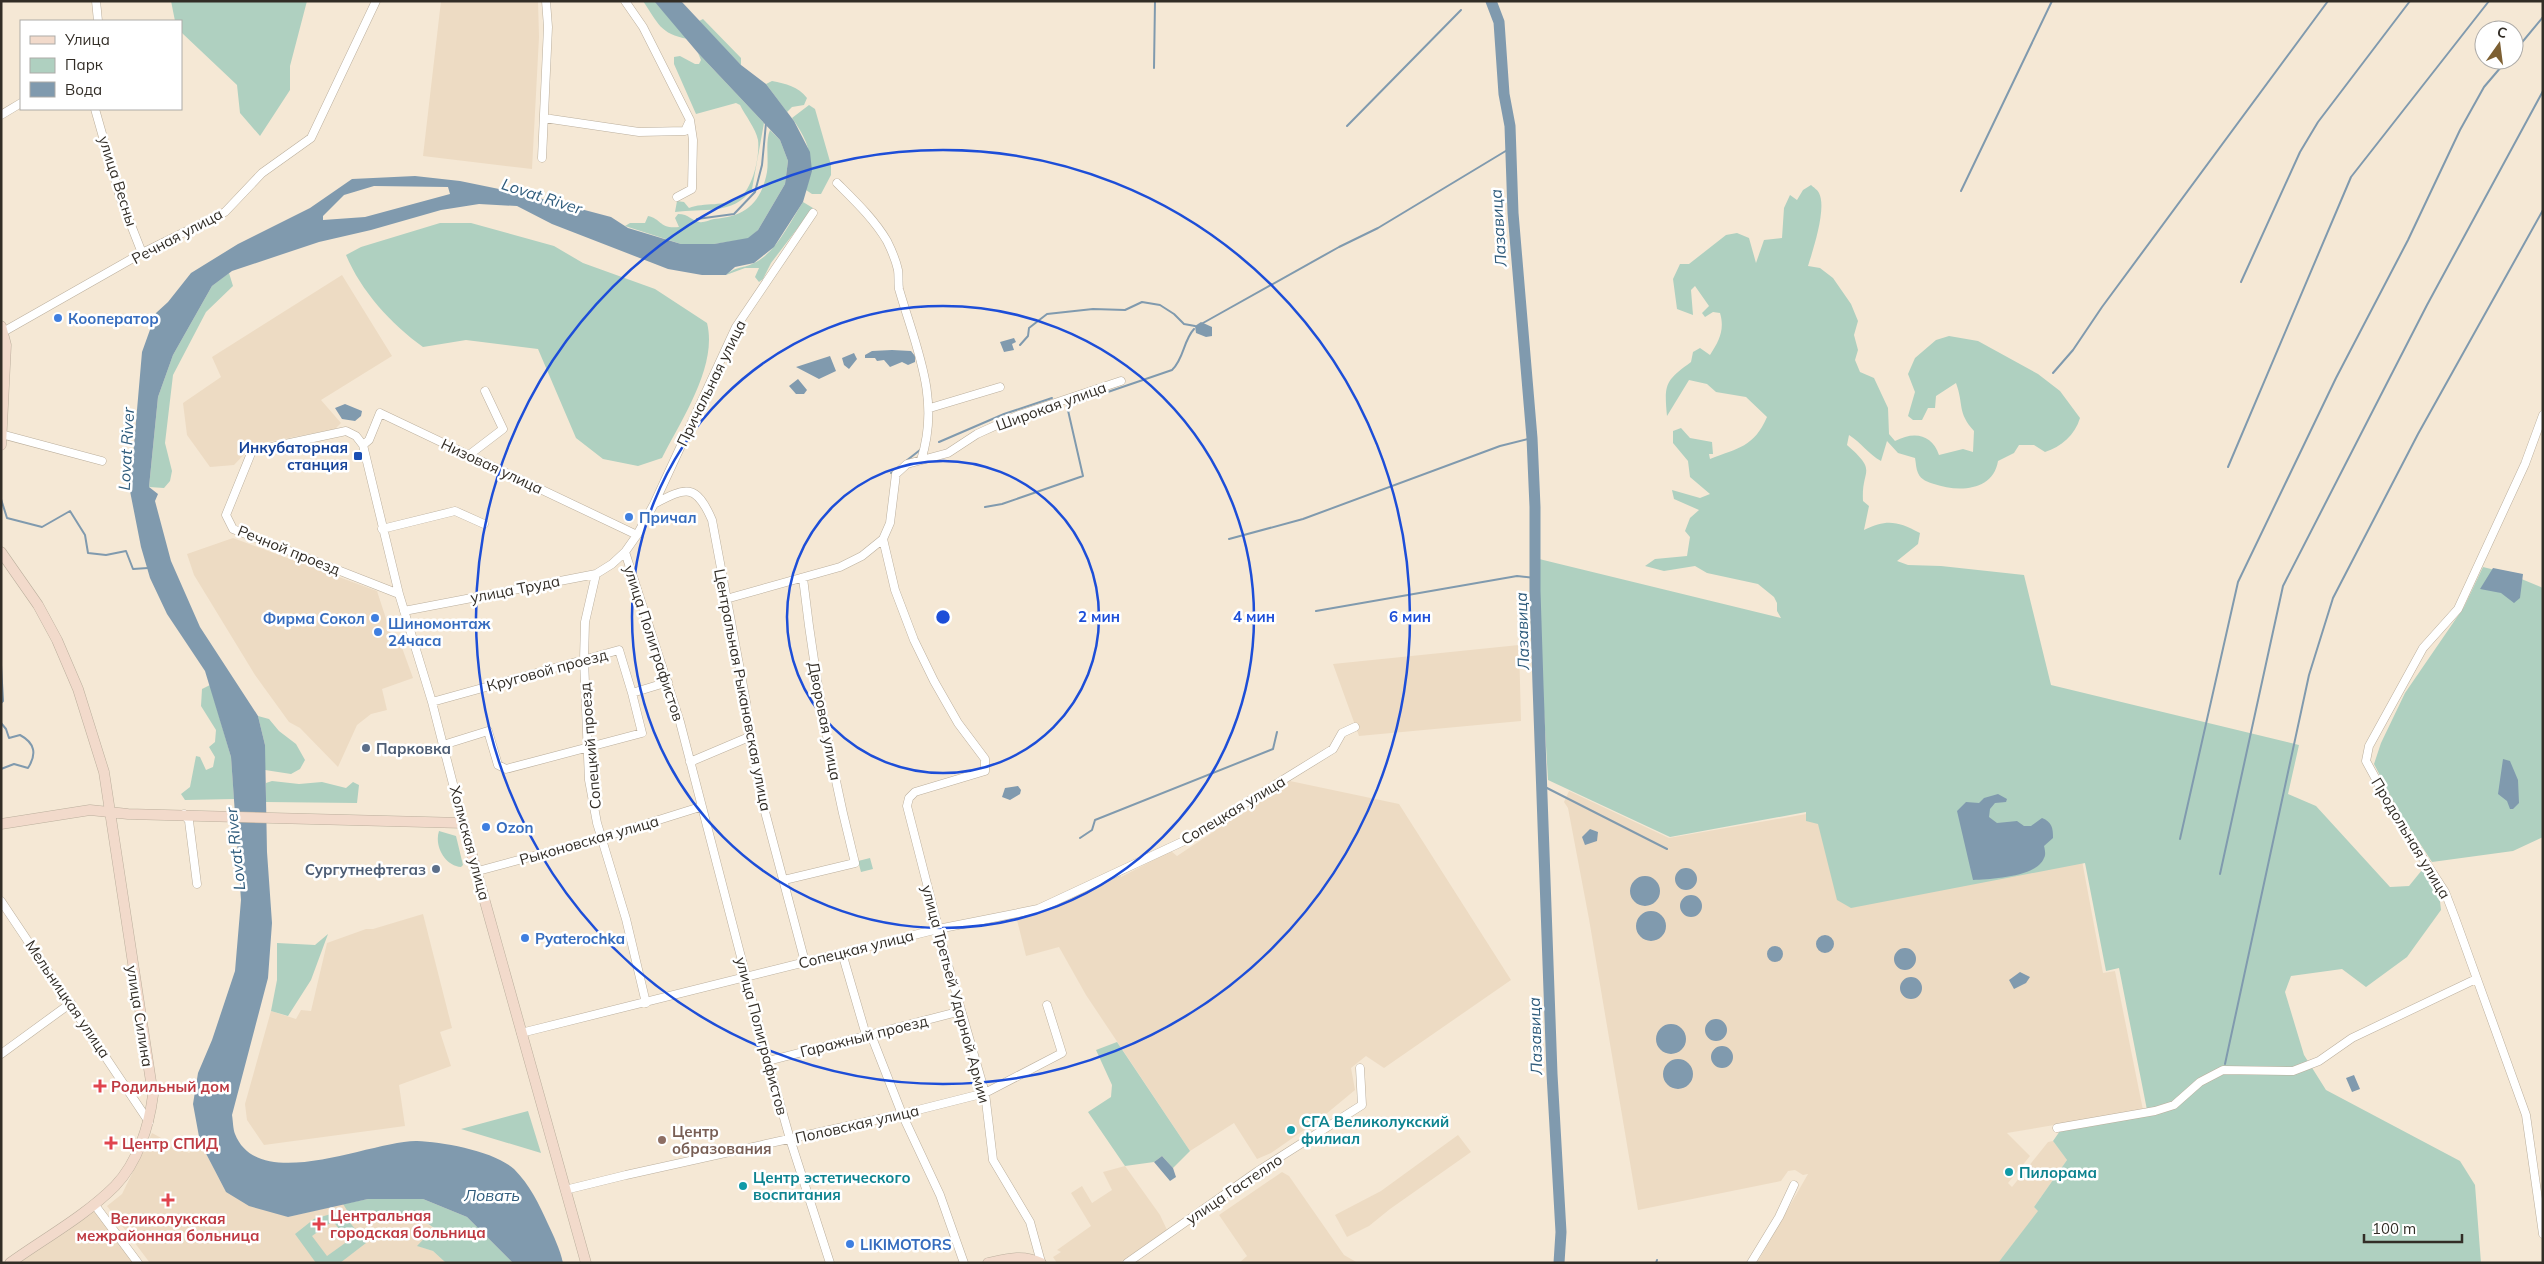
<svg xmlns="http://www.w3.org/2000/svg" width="2544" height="1264" viewBox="0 0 2544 1264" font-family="Mulish,sans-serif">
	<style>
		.built { fill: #eddbc3 }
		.green { fill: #afd0c0; fill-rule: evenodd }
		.water { fill: #809aae; fill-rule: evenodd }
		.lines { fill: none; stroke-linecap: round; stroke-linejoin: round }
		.stream { stroke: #809aae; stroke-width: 2 }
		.river { stroke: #809aae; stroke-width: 11 }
		.street-casing { stroke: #bbaf9d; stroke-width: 9 }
		.secondary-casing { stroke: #bbaf9d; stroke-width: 11 }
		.street { stroke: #fff; stroke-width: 8 }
		.secondary { stroke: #f2dacb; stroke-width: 10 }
		.ring { fill: none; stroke: #1d4ed8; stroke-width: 2.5 }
		.shop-dot { fill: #3f7fe0; stroke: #fff; stroke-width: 2 }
		.transit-dot { fill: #1a4fb4; stroke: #fff; stroke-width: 2 }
		.service-dot { fill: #5c6f8a; stroke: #fff; stroke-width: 2 }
		.health-dot { fill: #e0444e; stroke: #fff; stroke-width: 2 }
		.culture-dot { fill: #0f9aa8; stroke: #fff; stroke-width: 2 }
		.education-dot { fill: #8d6e63; stroke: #fff; stroke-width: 2 }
		.labels { text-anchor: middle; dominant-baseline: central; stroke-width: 5; stroke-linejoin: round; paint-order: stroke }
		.street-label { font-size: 15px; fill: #322d26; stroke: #fff }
		.shop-label { font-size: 15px; font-weight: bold; fill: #366cbe; stroke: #fff; text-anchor: start }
		.transit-label { font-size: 15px; font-weight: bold; fill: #164399; stroke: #fff; text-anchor: end }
		.service-label { font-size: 15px; font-weight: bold; fill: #4e5e75; stroke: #fff; text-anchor: start }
		.health-label { font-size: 15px; font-weight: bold; fill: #be3a42; stroke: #fff; text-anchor: start }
		.culture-label { font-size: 15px; font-weight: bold; fill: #0d838f; stroke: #fff; text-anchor: start }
		.education-label { font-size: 15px; font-weight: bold; fill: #785e54; stroke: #fff; text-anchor: start }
		.water-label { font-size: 16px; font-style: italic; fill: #2f5c7c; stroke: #fff }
		.centre { fill: #1d4ed8; stroke: #fff; stroke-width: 2.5 }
		.ring-label { font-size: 15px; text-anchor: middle; font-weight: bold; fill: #1d4ed8; stroke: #fff; stroke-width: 5; stroke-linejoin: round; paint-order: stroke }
	</style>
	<rect width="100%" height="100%" fill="#f5e8d5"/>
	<path class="built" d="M441,1H538L539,37L532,169L423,156Z
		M342,275L392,356L321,400L341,423L335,429L253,445L234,465L210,467L187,435L183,403L221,377L212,357Z
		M233,538L377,591L391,634H397L413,678L382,689L387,710L371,714L357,725L338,767L300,728L289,722L255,675L194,575L187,554Z
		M1519,645L1521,721L1359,736L1333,664Z
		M1290,781L1399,804L1511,980L1384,1068L1366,1056L1351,1068L1355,1090L1320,1119L1271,1153L1257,1159L1234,1123L1190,1151L1086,995L1059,947L1026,956L1017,920L1054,907L1119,874L1121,877L1171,851L1177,856Z
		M1569,791L1669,838L1806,814L2077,834L2103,973L2115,971L2143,1110L2007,1133L2030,1156L2008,1183L2012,1187L2048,1142L2053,1141L2067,1160L2034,1207L2039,1211L1998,1263H1757L1808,1174L1803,1175L1795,1170L1788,1171L1781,1181L1638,1210L1589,919L1568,808L1564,802Z
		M423,914L452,1028L440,1032L451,1066L399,1085L405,1126L264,1145L247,1120L245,1104L271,1011L296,1019L301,1010L311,1011L327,943L366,929H373Z
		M152,1133L189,1153L200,1142L226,1192L288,1217L343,1204L348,1209L416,1216L434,1228L418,1246L433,1251L446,1263H150L107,1206L122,1194Z
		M1458,1135L1471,1152L1390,1209L1369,1226L1347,1237L1335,1215L1381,1191Z
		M1125,1166L1160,1215L1167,1230L1119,1263H1057L1053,1257L1061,1252L1057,1250L1091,1226L1071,1193L1082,1186L1092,1203L1112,1190L1103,1172Z
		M1282,1172L1289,1176L1344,1255L1358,1263H1239L1247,1256L1219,1215Z
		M93,1206L135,1263H14Z"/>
	<path class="green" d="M171,1H307L290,66V90L260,136L240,113L237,85L182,33L181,21H175Z
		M643,1H654L688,39C660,34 658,23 643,1Z
		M703,19L741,58V65L699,21Z
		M698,53L764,123L752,189C733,216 702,208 675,212L677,201L684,202L689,208C704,202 725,207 739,198C753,189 760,156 758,140C756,129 745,115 740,105L736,103L696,114L674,64V57L680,56L695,64H699L701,60Z
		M772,81C786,84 798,86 807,98L804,105L792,107L787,112L766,84Z
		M809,105L815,109L831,165V175L821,194H812L806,190C815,161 810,143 792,118Z
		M770,130L780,140L788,161L785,184L758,230L748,239L714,244H681L625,226L630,223H645L648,216C662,219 659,229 679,227L675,218L678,214C689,214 692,221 699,222C704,223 709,220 714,219C744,217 761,204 767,172C769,159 765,142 770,130Z
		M1811,185C1813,187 1818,190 1819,193C1827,208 1813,250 1808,266L1820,268L1833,278L1851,304L1858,321L1854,335L1858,350L1855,360L1860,372L1874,378L1888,408L1889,434L1895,441C1914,431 1932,434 1939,455L1963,449L1973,452L1974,431C1957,412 1964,405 1956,383L1936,396L1935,408H1928L1922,420H1913L1908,416L1915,392L1908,374L1915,358L1936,340L1949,336L1978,341L2038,374L2060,391L2080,418C2075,435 2061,447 2045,452L2034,445H2019L2014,453L1998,461C1993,492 1957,492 1934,484C1928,482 1921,480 1918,473C1916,469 1916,463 1915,458L1898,453L1887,441L1881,461C1868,454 1862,443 1849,435L1847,445C1879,473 1861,468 1863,501L1869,506L1864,530C1887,519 1897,521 1920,533L1918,544L1897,561L1908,565L1941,566L2024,575L2051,685L2299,745L2288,794L2316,806L2390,887L2409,886L2422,870L2439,892L2441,910L2407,957L2366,987L2342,969L2291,976L2285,992L2304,1055L2326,1090L2460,1161L2475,1185L2481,1263H1998L2038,1211L2034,1207L2067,1160L2053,1141L2062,1128L2148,1115L2119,968L2106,971L2085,863L1851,908L1837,900L1818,824L1806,821V812L1670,837L1548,780L1535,558L1781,618L1777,611V603L1774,597L1758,584L1707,573L1695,566L1664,571L1645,566L1655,559L1687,556L1690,537L1685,531L1690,518L1699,510L1674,499L1672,490L1700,498L1710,494L1690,477L1688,461L1673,443V431L1681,428L1690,438L1712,442L1713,454H1709L1710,459C1738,448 1754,447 1767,417L1746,397L1716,392L1707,384L1689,380L1667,416C1664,384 1665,381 1691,362L1693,352L1700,348L1710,355C1719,341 1725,330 1720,313L1713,312L1705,317L1702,313L1709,306L1695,286L1691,290L1693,315L1677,309L1673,279L1680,264H1689L1726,235L1737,233L1749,238L1756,263L1764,240L1782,238L1784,208L1790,195L1797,200L1803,190Z
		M803,202L813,208L771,263L763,279L759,282L755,277L759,268H745L726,275C738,265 743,269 754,263C776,253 790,222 803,202Z
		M440,223H471L554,246L583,263L655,289L707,323C718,366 681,420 662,458L638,466L603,459L576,438L538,349L466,340L423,347C391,324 361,291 346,255L361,247Z
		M229,273L233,286L206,312L173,375L165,443L172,471L170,481L164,488L149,487L158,397L173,355L212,286Z
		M2483,567L2507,573L2543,588V837L2513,851L2432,862L2398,810L2374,764L2381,743L2405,693L2464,607Z
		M210,685L231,757L234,799L185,800L181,794L190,787L196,756L200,757L206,770L213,767L215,757L209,747L215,742L216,730L201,706L202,689Z
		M258,716L269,719L279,731L296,744L305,760L300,769L291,774L265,770V745Z
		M272,781L299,784L322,782L346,788L353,782L359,785L357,803L266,802V783Z
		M439,831L456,836L463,865L461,867C445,866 434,846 439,831Z
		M870,858L873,869L861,872L858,861Z
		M328,934L311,980L288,1016L271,1011L277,980V943L315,945Z
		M1117,1042L1190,1151L1173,1168L1162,1156L1154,1162L1125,1166L1088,1112L1111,1097L1112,1085L1096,1050Z
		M528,1111L541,1153L461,1129Z
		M368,1199H423L467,1217L513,1263H446L433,1251L417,1246L434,1228C403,1206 405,1220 373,1220C366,1220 357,1216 350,1215L343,1204Z
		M341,1211L366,1243L340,1263H316L295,1234L314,1219ZM333,1221L348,1241L327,1256L312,1236Z"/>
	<path class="water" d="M654,1H681L741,65L766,84L794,121L810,152L812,171L803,202L774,247L754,263L735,267L726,275H702L668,269L552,224L517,206L479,204L441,210L371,230L319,242L232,271L212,286L173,355L158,397L149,487L158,494L155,501L171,561L200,627L258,716L265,745L267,852L272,923L268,978L232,1115C233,1121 233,1129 235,1134C259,1195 373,1140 417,1141C443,1142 494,1151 514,1169C530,1185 539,1204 548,1224C554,1237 560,1249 563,1263H513L467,1217L423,1199H368L288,1217L249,1206L226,1192L200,1142L193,1104L198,1073L212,1040L235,971L241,900L231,757L205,671L167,614L150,578L141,547L130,491L142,352L156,313L168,302L191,273L238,244L310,208L352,179L415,176L460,181L524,194L611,217L628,228L681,244H714L748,238L758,230L785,184L788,161L780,140L698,53ZM374,186L448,187L450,194L365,217L323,220V216L344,195Z
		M1201,322L1212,327V336L1206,337L1196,333L1195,326Z
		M1014,338L1016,342L1012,344L1014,350L1004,352L1000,342Z
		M892,350L911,351L915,356V362L908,365L902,362L890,367L884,360L877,361L875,358H865V355L872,351Z
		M854,353L857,359L849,369L844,365L842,358Z
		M830,356L836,371L819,379L796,367Z
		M798,379L807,390L804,394H796L789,386Z
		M345,404L362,411L361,416L355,421L342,419L335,408Z
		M2493,568L2523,574L2520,598L2514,603L2501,593L2480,589Z
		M2503,759L2510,761L2518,780L2519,803L2513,809H2510L2507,801L2498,794Z
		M1018,786L1021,790L1020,794L1010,800L1002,797L1005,788Z
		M1998,794L2007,799L2006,802L1995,803L1990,809L1989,817L1997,823L2017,821L2024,826H2031L2042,818C2052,822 2053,828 2053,838L2044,846C2045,850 2046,855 2044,858C2037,877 1991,879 1973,880L1957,811L1966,802L1979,803L1984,798Z
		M1590,829L1598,832L1597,841L1585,845L1582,837Z
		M1675 879a11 11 0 1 1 22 0a11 11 0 1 1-22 0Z
		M1630 891a15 15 0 1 1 30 0a15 15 0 1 1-30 0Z
		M1680 906a11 11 0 1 1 22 0a11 11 0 1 1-22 0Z
		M1636 926a15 15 0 1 1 30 0a15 15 0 1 1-30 0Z
		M1816 944a9 9 0 1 1 18 0a9 9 0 1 1-18 0Z
		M1767 954a8 8 0 1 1 16 0a8 8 0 1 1-16 0Z
		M1894 959a11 11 0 1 1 22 0a11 11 0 1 1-22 0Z
		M2020,972L2030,977L2026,983L2014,989L2009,980Z
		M1900 988a11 11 0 1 1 22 0a11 11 0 1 1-22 0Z
		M1705 1030a11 11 0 1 1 22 0a11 11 0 1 1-22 0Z
		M1656 1039a15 15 0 1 1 30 0a15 15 0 1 1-30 0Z
		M1711 1057a11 11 0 1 1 22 0a11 11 0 1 1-22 0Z
		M1663 1074a15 15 0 1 1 30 0a15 15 0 1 1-30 0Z
		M2354,1075L2360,1089L2352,1092L2346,1078Z
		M1162,1156L1173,1168L1176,1177L1170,1181L1154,1162Z"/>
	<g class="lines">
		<path class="stream" d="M2514,52L2543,17
			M1154,68L1155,1
			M1347,126L1461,10
			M1961,191L2052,1
			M697,219L734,214L755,192L762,165L766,123
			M2241,282L2300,152L2318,122L2410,1
			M1203,323L1339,247L1378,228L1509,149
			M1020,345L1028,336L1029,328L1047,314L1093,309L1125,310L1142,302L1160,305L1174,314L1184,324L1195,326
			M2053,373L2073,350L2102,307L2328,1
			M939,442L1004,414L1052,398
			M906,461L920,450
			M2228,467L2351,177L2489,1
			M891,473L897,469
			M1,499L7,518L42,527L70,511L85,535L88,553L106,555L126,551L133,569L148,568
			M985,507L1002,504L1083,476L1067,406L1172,370C1184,359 1183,341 1194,329
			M1229,539L1303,519L1500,446L1532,438
			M2543,571V570
			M1316,611L1517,576L1535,578
			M1,665L3,701L1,703
			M1,723L6,729L9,738L20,735C35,743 37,754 28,768L14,764L1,769
			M1543,786L1667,849
			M1080,838L1092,830L1095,820L1273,749L1277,732
			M2180,839L2238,582L2336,378L2408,240L2460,130L2484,87L2507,60
			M2220,874L2283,586L2427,305L2543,91
			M2225,1064L2309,675L2333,598L2418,434L2543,210
			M1656,1263L1657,1260"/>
		<path class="river" d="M1491,1L1499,22L1504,94L1510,126L1513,213L1532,438L1535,507V591L1538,685L1552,1074L1561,1232L1559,1263"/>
		<g class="street-casing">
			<path id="street" d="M96,1L98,21
				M95,109L120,197L142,253
				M1,115L21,103
				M544,118L639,132L685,131L690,120L643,27L625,1
				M542,158L548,27L546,1
				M837,183C855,201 874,219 887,241C891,249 896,261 898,270C899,276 898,283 899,289C916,348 941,399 921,460
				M677,197L692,189L693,140L690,120
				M3,332L142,253L225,212L262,173L311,138L376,1
				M930,408L1000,387
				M2543,415L2525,464L2458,609L2423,648L2369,746L2366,761L2400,823L2445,892L2455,918L2526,1115L2543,1234
				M1,434L102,461
				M363,445L369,440L380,413L637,535
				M469,455L503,429L485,391
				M654,504C686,487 696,483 712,520L746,702L749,737L764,808L805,962
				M382,529L455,511L484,524
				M625,552L680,722L768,1061L790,1139L830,1263
				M596,574L585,622L584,660L589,780L597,823L626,919L646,1003
				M399,594L233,529L226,515L252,451L346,431L356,436L363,445L399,594L432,702L463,823
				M726,599L840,567L862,556L883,539
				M404,611L596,574L612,564L625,552L637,535L654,504L736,327L813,213
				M432,702L619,650L632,693
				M443,745L488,731L498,765L506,769L642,733L632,693L668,682
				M690,762L749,737
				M184,814L189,821L197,884
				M478,871L601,838L700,807
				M784,880L855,863C831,769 814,674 803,578
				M1,901L149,1122
				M842,953L866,1035L873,1040L902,1114L940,1195L964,1263
				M521,1033L938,929L1038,909L1184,841L1333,749L1342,733L1355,727
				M1,1054L71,1003
				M768,1061L961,1011
				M2057,1128L2155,1111L2174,1105L2200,1082L2223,1070L2293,1071L2319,1061L2352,1038L2476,979
				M565,1190L626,1175L902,1114L985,1093L1062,1053L1047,1005
				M94,1204L138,1263
				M1041,1262L1030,1222L993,1160L985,1093L946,958L907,806L909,798L915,792L985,771V759L958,723L934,681L914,640L895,590L883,539L890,523L896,474L907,464L948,453L977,434L1019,415L1121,381
				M1127,1263L1258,1171L1362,1105L1360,1068
				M1751,1263L1779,1217L1794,1185"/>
		</g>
		<g class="secondary-casing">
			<path id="secondary" d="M1,326L6,345L1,445
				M1,552L38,605L57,640L78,689L104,772L153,1095C149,1126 138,1162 115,1186C85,1216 45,1238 10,1263
				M1,824L90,810L128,814L463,823L586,1263
				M988,1263C1006,1259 1023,1254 1041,1263"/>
		</g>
		<use href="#street" class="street"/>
		<use href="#secondary" class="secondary"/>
	</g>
	<g class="ring">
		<circle cx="943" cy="617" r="156"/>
		<circle cx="943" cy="617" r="311"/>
		<circle cx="943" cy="617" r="467"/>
	</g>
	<g class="shop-dot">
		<circle cx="58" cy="318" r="5"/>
		<circle cx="629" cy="517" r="5"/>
		<circle cx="375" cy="618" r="5"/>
		<circle cx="378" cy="632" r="5"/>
		<circle cx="486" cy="827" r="5"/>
		<circle cx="525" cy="938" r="5"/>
		<circle cx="850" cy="1244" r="5"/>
	</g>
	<rect class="transit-dot" x="353" y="451" width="10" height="10" rx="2.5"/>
	<g class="service-dot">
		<circle cx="366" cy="748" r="5"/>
		<circle cx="436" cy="869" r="5"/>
	</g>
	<g class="health-dot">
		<path d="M97.5 1078.5h5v5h5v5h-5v5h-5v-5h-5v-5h5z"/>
		<path d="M108.5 1135.5h5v5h5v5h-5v5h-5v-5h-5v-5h5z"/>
		<path d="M165.5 1192.5h5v5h5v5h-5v5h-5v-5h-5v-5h5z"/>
		<path d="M316.5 1216.5h5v5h5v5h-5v5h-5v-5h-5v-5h5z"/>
	</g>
	<g class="culture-dot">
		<circle cx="1291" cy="1130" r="5"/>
		<circle cx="2009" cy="1172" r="5"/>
		<circle cx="743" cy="1186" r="5"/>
	</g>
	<circle class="education-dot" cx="662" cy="1140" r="5"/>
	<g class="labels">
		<g class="street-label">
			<text transform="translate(118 181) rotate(72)">улица Весны</text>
			<text transform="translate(177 236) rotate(-28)">Речная улица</text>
			<text transform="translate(711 383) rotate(-64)">Причальная улица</text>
			<text transform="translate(1051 406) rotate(-20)">Широкая улица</text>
			<text transform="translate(492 466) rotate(25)">Низовая улица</text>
			<text transform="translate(289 550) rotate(22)">Речной проезд</text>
			<text transform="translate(515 589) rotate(-11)">улица Труда</text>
			<text transform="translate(654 643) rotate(72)">улица Полиграфистов</text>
			<text transform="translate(547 670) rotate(-15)">Круговой проезд</text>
			<text transform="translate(743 690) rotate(79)">Центральная Рыкановская улица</text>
			<text transform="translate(825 721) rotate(79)">Дворовая улица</text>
			<text transform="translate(590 746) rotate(-95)">Сопецкий проезд</text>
			<text transform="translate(1233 810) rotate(-31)">Сопецкая улица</text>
			<text transform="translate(2411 838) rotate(59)">Продольная улица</text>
			<text transform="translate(589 840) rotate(-16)">Рыконовская улица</text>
			<text transform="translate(470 843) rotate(75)">Холмская улица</text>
			<text transform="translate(856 949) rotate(-14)">Сопецкая улица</text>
			<text transform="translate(956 994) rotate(75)">улица Третьей Ударной Армии</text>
			<text transform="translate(68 999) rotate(56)">Мельницкая улица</text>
			<text transform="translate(140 1016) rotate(81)">улица Силина</text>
			<text transform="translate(762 1036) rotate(75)">улица Полиграфистов</text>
			<text transform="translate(864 1036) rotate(-14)">Гаражный проезд</text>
			<text transform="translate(857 1124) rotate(-13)">Половская улица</text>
			<text transform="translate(1234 1189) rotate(-34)">улица Гастелло</text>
		</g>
		<g class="shop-label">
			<text x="68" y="318">Кооператор</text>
			<text x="639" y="517">Причал</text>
			<text x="365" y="618" text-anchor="end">Фирма Сокол</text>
			<text x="388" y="623">Шиномонтаж<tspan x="388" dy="17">24часа</tspan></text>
			<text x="496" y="827">Ozon</text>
			<text x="535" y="938">Pyaterochka</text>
			<text x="860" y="1244">LIKIMOTORS</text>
		</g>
		<g class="transit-label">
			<text x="348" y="447">Инкубаторная<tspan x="348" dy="17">станция</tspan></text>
		</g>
		<g class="service-label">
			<text x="376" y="748">Парковка</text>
			<text x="426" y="869" text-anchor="end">Сургутнефтегаз</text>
		</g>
		<g class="health-label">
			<text x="111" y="1086">Родильный дом</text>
			<text x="122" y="1143">Центр СПИД</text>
			<text x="330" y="1215">Центральная<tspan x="330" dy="17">городская больница</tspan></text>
			<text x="168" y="1218" text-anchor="middle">Великолукская<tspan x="168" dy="17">межрайонная больница</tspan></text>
		</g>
		<g class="culture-label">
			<text x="1301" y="1121">СГА Великолукский<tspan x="1301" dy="17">филиал</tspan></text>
			<text x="2019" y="1172">Пилорама</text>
			<text x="753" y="1177">Центр эстетического<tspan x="753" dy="17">воспитания</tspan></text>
		</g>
		<g class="education-label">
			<text x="672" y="1131">Центр<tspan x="672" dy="17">образования</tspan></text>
		</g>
		<g class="water-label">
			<text transform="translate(542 196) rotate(18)">Lovat River</text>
			<text transform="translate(1498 228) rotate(-94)">Лазавица</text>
			<text transform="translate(126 449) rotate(-87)">Lovat River</text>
			<text transform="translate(1522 631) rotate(-92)">Лазавица</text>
			<text transform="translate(235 849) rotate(-96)">Lovat River</text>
			<text transform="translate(1535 1036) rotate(-92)">Лазавица</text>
			<text x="492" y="1195">Ловать</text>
		</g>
	</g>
	<circle cx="943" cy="617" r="8" class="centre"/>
	<g class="ring-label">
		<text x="1099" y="622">2 мин</text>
		<text x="1254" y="622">4 мин</text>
		<text x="1410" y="622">6 мин</text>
	</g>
	<rect width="2544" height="1264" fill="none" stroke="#322d26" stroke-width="5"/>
	<rect x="20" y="20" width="162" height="90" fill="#ffffff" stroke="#adaba8"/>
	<rect x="30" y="36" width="25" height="8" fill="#f2dacb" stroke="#adaba8"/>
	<text x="65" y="45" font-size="15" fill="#322d26">Улица</text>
	<rect x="30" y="58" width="25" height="15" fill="#afd0c0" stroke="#adaba8"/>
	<text x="65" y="70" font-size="15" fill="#322d26">Парк</text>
	<rect x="30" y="82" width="25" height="15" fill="#809aae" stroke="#adaba8"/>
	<text x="65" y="95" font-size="15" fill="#322d26">Вода</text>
	<g transform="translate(2499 45) rotate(14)"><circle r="24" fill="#ffffff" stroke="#adaba8"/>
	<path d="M0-4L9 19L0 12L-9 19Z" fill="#7d6033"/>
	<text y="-8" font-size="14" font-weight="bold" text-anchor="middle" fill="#322d26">С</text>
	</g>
	<path d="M2364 1234v8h98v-8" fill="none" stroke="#322d26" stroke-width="2.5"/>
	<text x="2372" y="1234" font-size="15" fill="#322d26" stroke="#ffffff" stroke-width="4" paint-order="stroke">100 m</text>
</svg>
